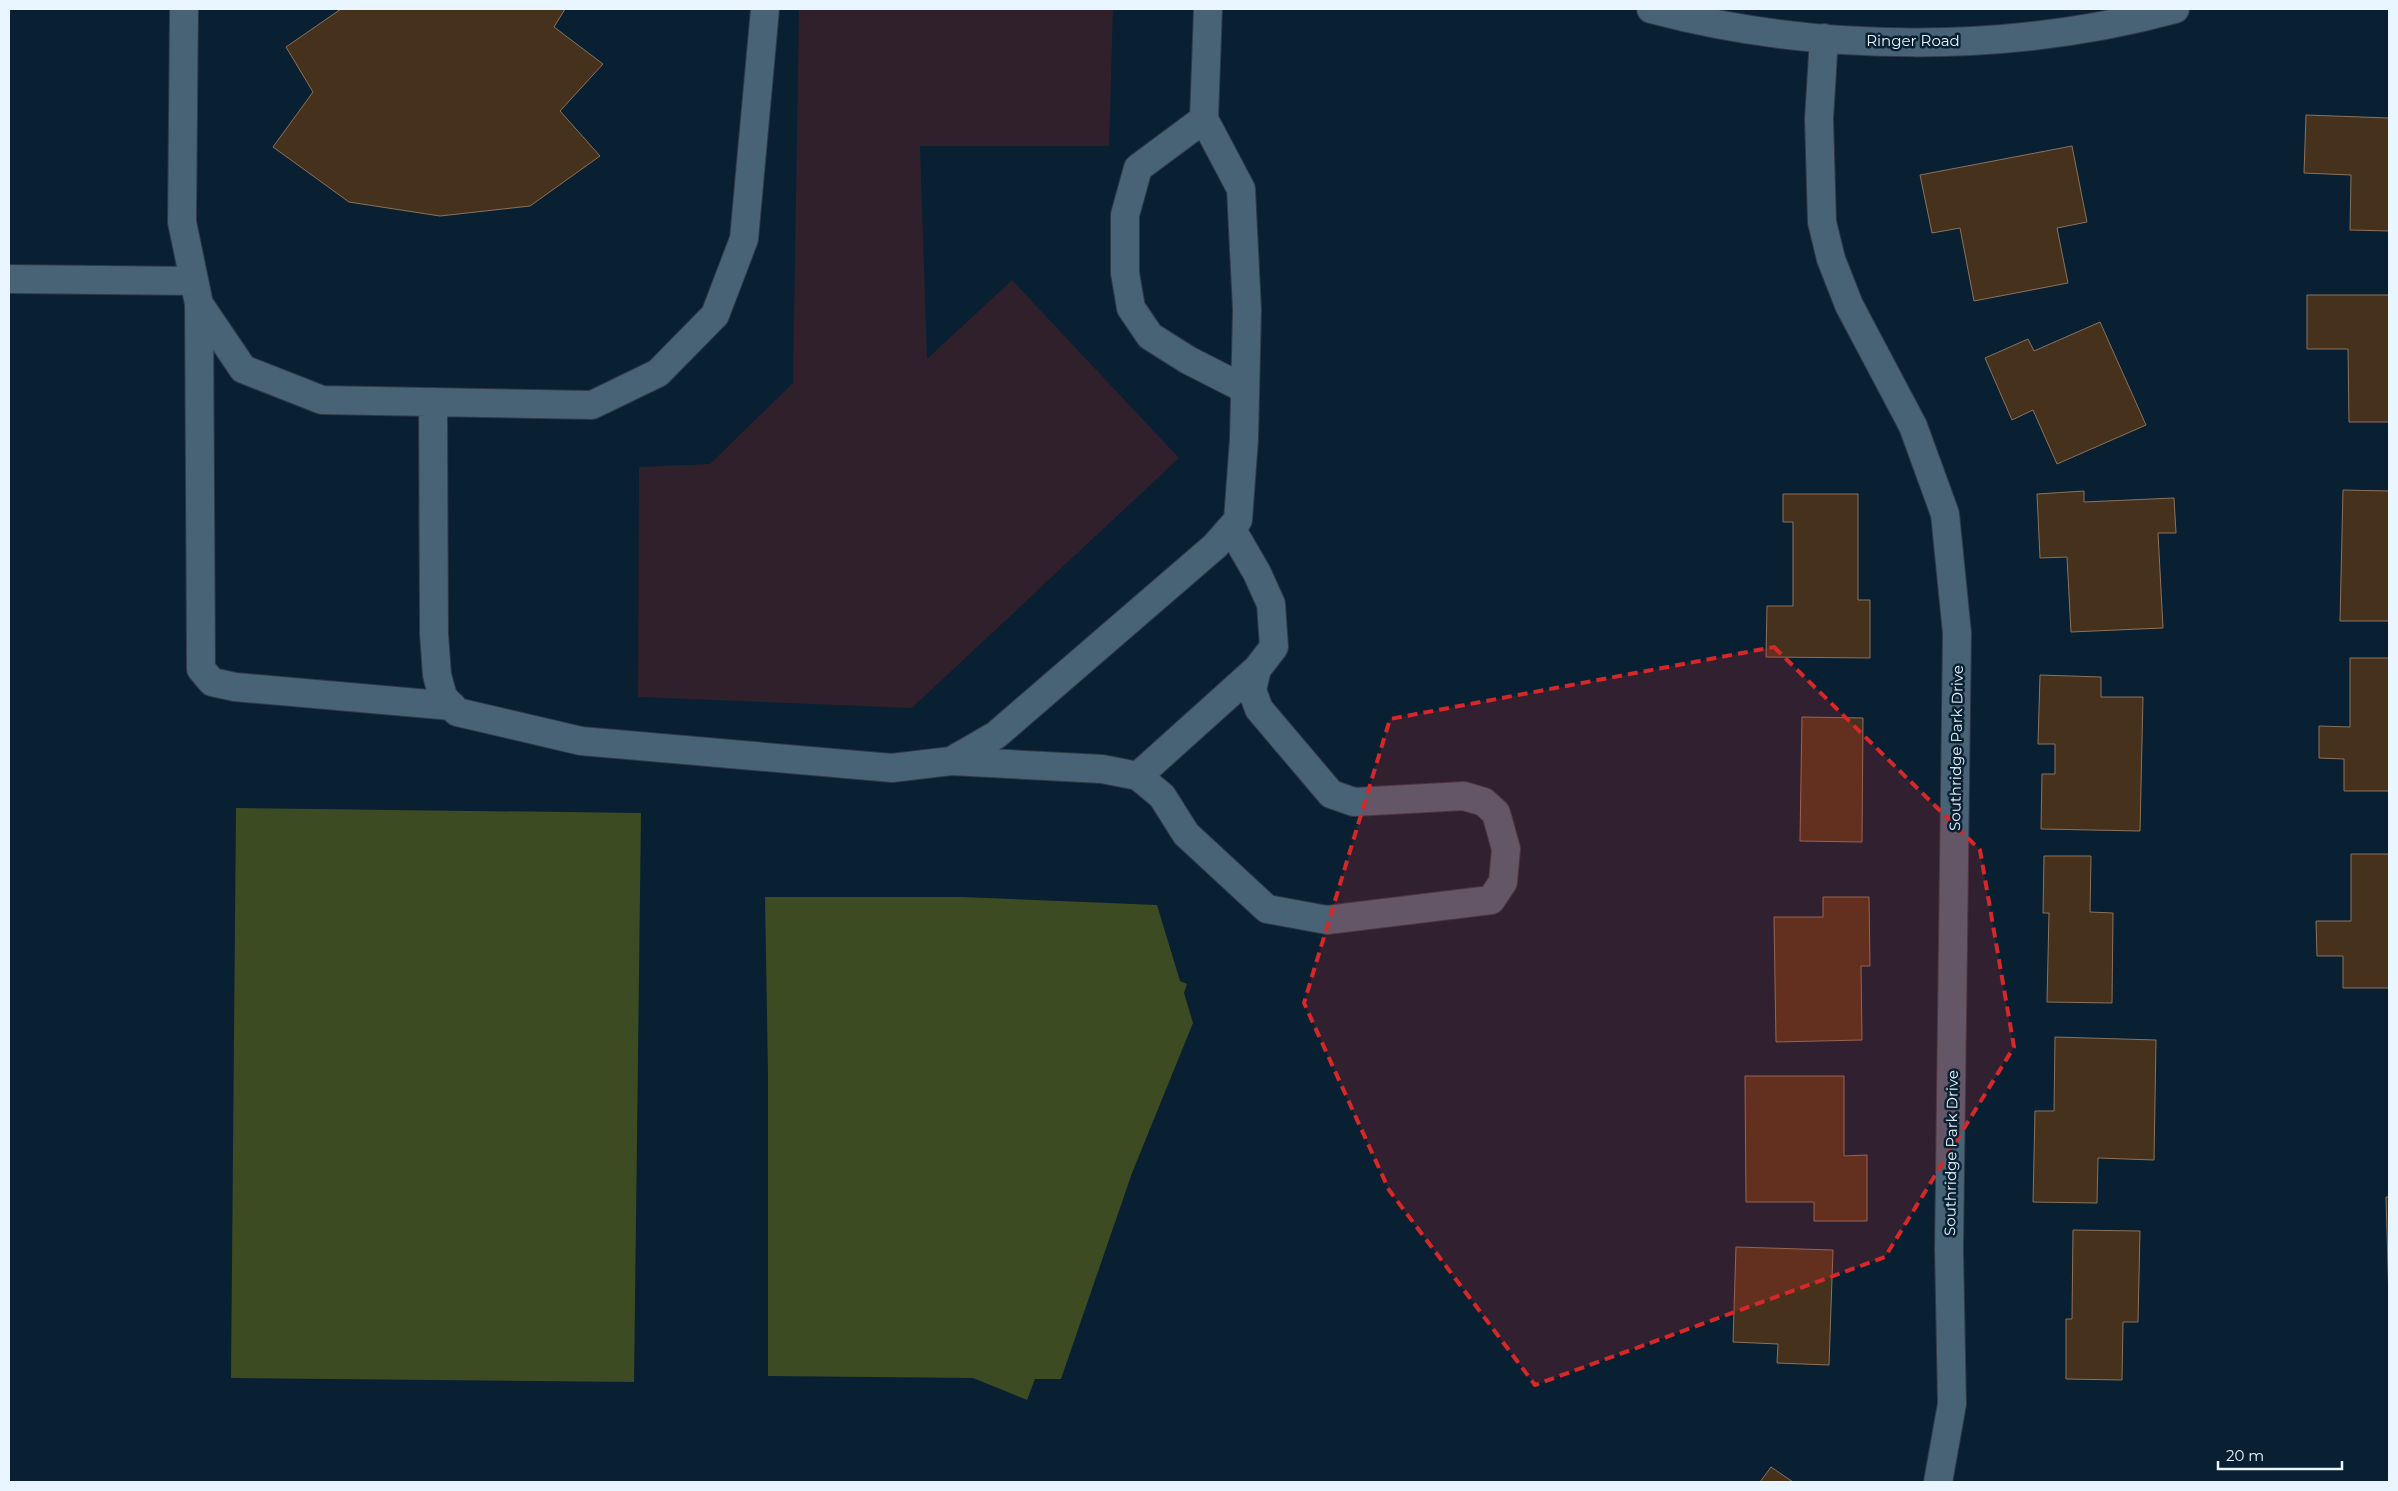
<svg xmlns="http://www.w3.org/2000/svg" width="2398" height="1491" viewBox="0 0 2398 1491" font-family="Montserrat,sans-serif">
	<style>
		.education { fill: #2f202b }
		.green { fill: #3c4b22 }
		.building { fill: #46311d; stroke: #8b725c }
		.lines { fill: none; stroke-linecap: round; stroke-linejoin: round }
		.minor-casing { stroke: #2f3847; stroke-width: 30 }
		.minor { stroke: #486276; stroke-width: 28 }
		.marked { fill: #d62828; fill-opacity: 0.2; stroke: #d62828; stroke-width: 4; stroke-dasharray: 10 6; stroke-linejoin: round }
		.labels { text-anchor: middle; dominant-baseline: central; stroke-width: 5; stroke-linejoin: round; paint-order: stroke }
		.street-label { font-size: 15px; fill: #e9f5ff; stroke: #082032 }
	</style>
	<rect width="100%" height="100%" fill="#082032"/>
	<path class="education" d="M799,9H1113L1109,146H920L927,359L1012,280L1179,458L912,708L638,697L639,467L710,464L793,383Z"/>
	<path class="green" d="M236,808L641,813L634,1382L231,1378Z
		M765,897H962L1157,905L1180,981L1187,984L1184,993L1193,1023L1132,1173L1061,1379H1035L1027,1400L973,1378L768,1376V1074Z"/>
	<path class="building" d="M341,9H565L554,27L603,64L560,111L600,156L530,206L440,216L349,202L273,147L313,92L286,47Z
		M2306,115L2389,118V231L2350,230L2351,175L2304,173Z
		M2072,146L2087,222L2057,228L2068,283L1974,301L1960,228L1932,233L1920,175Z
		M2307,295H2389V422H2349L2348,349H2307Z
		M2100,322L2146,425L2057,464L2033,410L2012,420L1985,358L2028,339L2034,351Z
		M2343,490L2389,491V621H2340Z
		M2084,491V502L2174,498L2176,533H2158L2163,628L2071,632L2067,557L2040,558L2037,494Z
		M1783,494H1858V600H1870V658L1766,657L1767,606H1793V522H1783Z
		M2350,658H2389V791H2344V759L2319,758V726L2350,727Z
		M2040,675L2101,677V697H2143L2140,831L2041,829L2042,774H2055V744H2038Z
		M1802,717L1863,718L1862,842L1800,841Z
		M2351,854H2389V988H2343V956H2317L2316,921H2351Z
		M2044,856H2091L2090,912L2113,913L2112,1003L2047,1002L2049,913H2043Z
		M1823,897H1869L1870,966H1861L1862,1040L1776,1042L1774,917H1823Z
		M2055,1037L2156,1040L2154,1160L2098,1158L2097,1203L2033,1202L2035,1111H2054Z
		M1745,1076H1844V1156L1867,1155V1221H1814V1202H1746Z
		M2386,1197H2389V1301Z
		M2073,1230L2140,1231L2138,1322H2123L2122,1380L2066,1379V1319H2072Z
		M1736,1247L1833,1250L1829,1365L1777,1363L1778,1344L1733,1342Z
		M1771,1467L1793,1482H1760Z"/>
	<g class="lines">
		<g class="minor-casing">
			<path id="minor" d="M184,9L182,222L199,304L243,369L322,400L592,405L658,373L715,315L744,239L765,9
				M1651,9C1816,53 2011,54 2175,9
				M1824,38L1819,119L1822,222L1831,259L1849,305L1913,426L1945,514L1957,633L1949,1249L1952,1404L1938,1482
				M1204,119L1138,168L1125,215V273L1131,308L1150,336L1188,360L1245,389
				M9,279L194,281
				M199,304L201,669L212,682L235,687L452,706
				M433,402L434,634L437,675L443,697L457,712L581,741L892,768L951,761L996,735L1215,546L1238,520L1244,439L1247,310L1241,189L1204,119L1208,9
				M951,761L1102,769L1138,776L1162,796L1186,834L1267,909L1327,920L1491,900L1503,882L1506,849L1496,813L1484,802L1464,796L1354,802L1331,794L1259,709L1252,690L1257,669L1274,647L1271,604L1257,573L1231,528
				M1138,776L1257,669"/>
		</g>
		<use href="#minor" class="minor"/>
	</g>
	<path class="marked" d="M1774,647L1980,850L2014,1047L1885,1257L1535,1385L1389,1190L1304,1003L1390,719Z"/>
	<g class="labels">
		<g class="street-label">
			<text x="1913" y="40">Ringer Road</text>
			<text transform="translate(1956 748) rotate(-89)">Southridge Park Drive</text>
			<text transform="translate(1951 1153) rotate(-89)">Southridge Park Drive</text>
		</g>
	</g>
	<rect width="2398" height="1491" fill="none" stroke="#e9f5ff" stroke-width="20"/>
	<path d="M2218 1461v8h124v-8" fill="none" stroke="#e9f5ff" stroke-width="2.5"/>
	<text x="2226" y="1461" font-size="15" fill="#e9f5ff" stroke="#082032" stroke-width="4" paint-order="stroke">20 m</text>
</svg>
